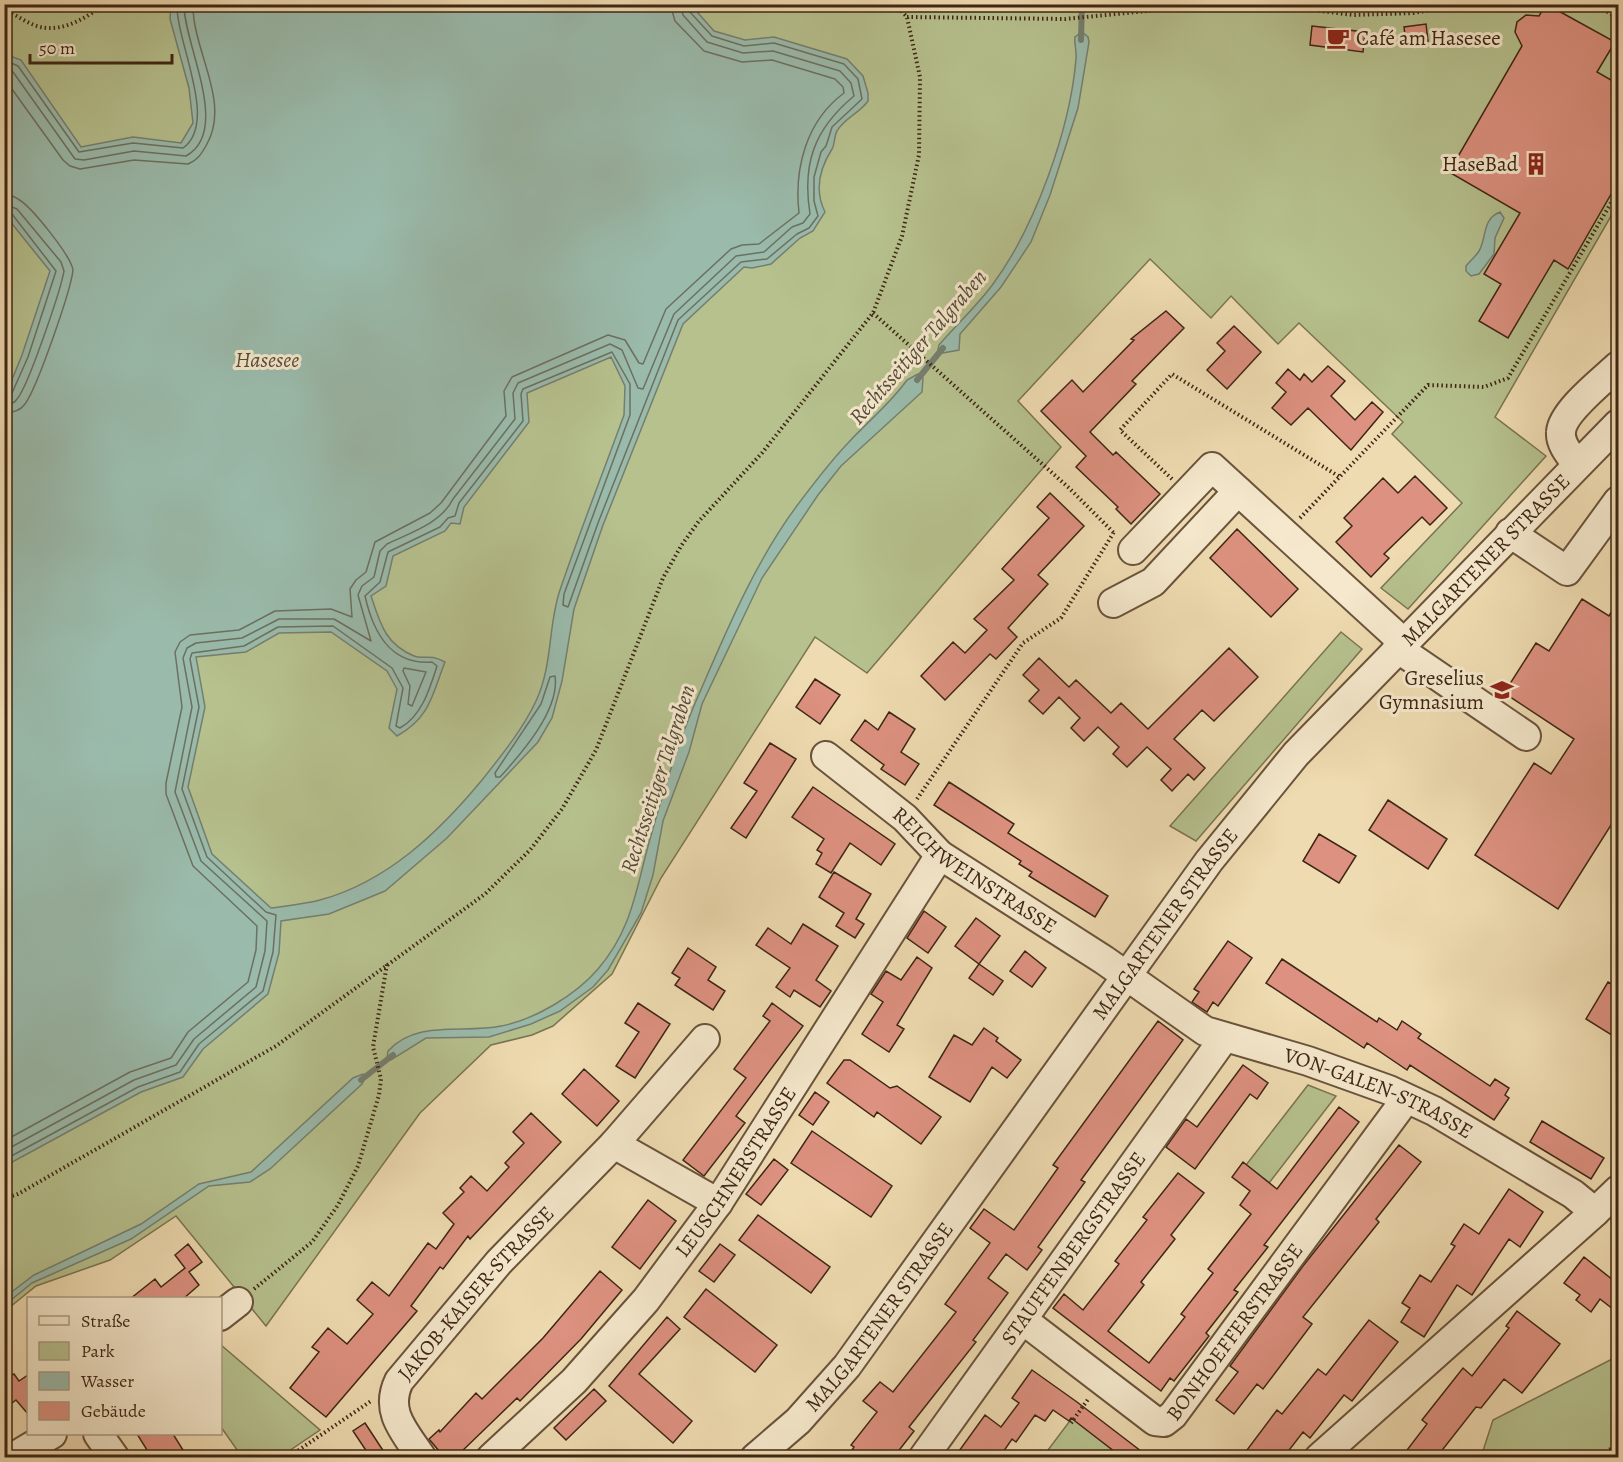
<svg xmlns="http://www.w3.org/2000/svg" width="1623" height="1462" viewBox="0 0 1623 1462" font-family="Alegreya,serif">
	<style>
		.green { fill: #b6c18e; stroke: #7a7452; stroke-width: 1.5 }
		.water { fill: #9abbac; stroke: #757f70; stroke-width: 1.5; fill-rule: evenodd }
		.lines { fill: none; stroke-linecap: round; stroke-linejoin: round }
		.shore { stroke: #6c7060; stroke-width: 1.5 }
		.stream { stroke: #757f70; stroke-width: 6 }
		.building { fill: #dd9180; stroke: #3e2615; stroke-width: 1.5 }
		.minor-casing { stroke: #6a533c; stroke-width: 32 }
		.path { stroke: #3e2615; stroke-width: 4; stroke-dasharray: 1.5 3; stroke-linecap: butt }
		.minor { stroke: #f5e8cc; stroke-width: 28 }
		.labels { text-anchor: middle; dominant-baseline: central; stroke-width: 6; stroke-linejoin: round; paint-order: stroke }
		.poi-label { font-size: 21px; fill: #3e2615; stroke: #f5e8cc; text-anchor: end }
		.street-label { font-size: 21px; fill: #3e2615; stroke: #f5e8cc }
		.water-label { font-size: 22px; font-style: italic; fill: #554b3b; stroke: #f5e8cc }
	</style>
	<rect width="100%" height="100%" fill="#efdbb1"/>
	<filter id="stains"><feTurbulence type="fractalNoise" baseFrequency=".00333" numOctaves="4"/><feColorMatrix values="0 0 0 0 .2 0 0 0 0 .09 0 0 0 0 .02 0 0 0 .5 -.17"/></filter>
	<radialGradient id="worn" r=".72"><stop offset=".6" stop-color="#630" stop-opacity="0"/><stop offset="1" stop-color="#630" stop-opacity=".3"/></radialGradient>
	<path class="green" d="M5,5H1618V204L1495,417L1546,456L1408,609L1381,588L1462,503L1392,434L1403,422L1299,323L1278,344L1231,296L1211,318L1150,259L1018,401L1061,447L867,673L815,637L661,878L612,974L553,1026L532,1035L491,1045L420,1113L266,1326L176,1216L110,1260L36,1286L5,1311Z
		M1341,632L1362,649L1196,841L1170,826Z
		M1308,1085L1336,1096L1269,1183L1246,1165Z
		M220,1345H221L320,1430L280,1457H242L221,1427Z
		M1618,1356V1457H1481L1493,1420Z
		M1072,1418L1123,1458H1042Z"/>
	<path class="water" d="M171,5H691L714,31L745,40L774,37L847,59L863,76L868,93V101C860,113 844,118 837,131C834,136 835,144 832,149C820,168 814,190 825,212L813,231L800,238L771,264L752,268L744,267L683,324L603,525L574,609L562,681L552,718L538,742L447,838L385,891L329,914L281,921L279,953L268,994L203,1049L183,1077L141,1092L5,1166V397L22,355L50,271L5,215V54L21,60L81,147L133,137L181,143L193,123L189,88L170,19ZM611,357L625,386L624,415C603,473 580,531 560,590C548,624 553,665 536,701C523,729 501,756 482,780C439,832 387,882 320,900C304,904 287,906 271,908L212,854L188,787L205,707L196,657L246,652L279,633L331,632L387,671L397,689L389,728L397,736C430,718 432,695 445,662C429,653 424,660 414,656C385,644 380,623 371,596L386,586L393,556L445,531L451,523L460,524L464,507L529,422L527,393Z
		M1082,32L1088,37L1089,42L1078,108L1050,195L1031,242L1001,287L960,334L959,350L937,354L939,345C956,325 977,306 993,284C1035,227 1070,130 1076,59C1077,52 1074,44 1075,37Z
		M1500,212L1504,218L1495,238L1494,254L1479,274L1471,276L1466,271V266C1470,261 1476,256 1479,251C1487,237 1482,219 1500,212Z
		M918,374L923,378L922,392L841,466L818,495L762,578L702,704L689,752L663,821L653,875L641,913L608,970L593,987L560,1011L531,1024L489,1037L426,1038L391,1060L387,1058L388,1051C417,1019 464,1034 501,1026C534,1020 576,995 598,969C633,928 636,888 650,839C663,793 677,745 696,701C725,634 755,561 799,503C814,483 830,462 848,443C867,422 890,404 907,380Z
		M363,1074L366,1076L362,1084L270,1169L250,1182L209,1186L131,1239L32,1283L5,1305V1297L34,1275L141,1224L199,1184L251,1172L353,1078Z"/>
	<g class="lines">
		<path class="shore" d="M4,60L18,66L79,152L133,143L183,148C219,122 176,43 177,4
			M4,68L13,72L75,159L84,160L134,151L186,156C232,131 183,43 184,4
			M4,78L63,160L70,166L80,169L134,160L188,164C198,160 202,153 207,144C231,101 192,50 193,4
			M4,195C10,195 14,196 18,199C31,206 71,256 73,270C71,290 37,388 25,404C20,411 13,413 4,413
			M4,204L17,209L61,262L64,271C61,289 28,387 17,399C14,404 10,404 4,404
			M4,212L12,214L56,271L28,357L12,393L4,397
			M404,668L426,672L412,706L408,704L410,686L403,671Z
			M555,676C560,710 521,754 500,777H496L495,773L541,704L550,677Z
			M4,1141L130,1072L171,1058L188,1032L248,982L256,950L257,926L193,866L166,794V783L182,707L175,652L180,642L190,635L239,630L275,611L331,609L352,617L350,589L356,580L366,572L375,542L430,513L441,503L506,416L504,391L512,377L608,335L625,340L639,363L643,364L666,309L731,249L742,245L759,244L799,213C794,169 806,121 844,93L843,87L835,79L772,60L742,62L704,51L675,21L670,4
			M4,1151L134,1080L176,1065L194,1039L256,987L265,951L267,921L201,861L175,792L192,707L183,658L187,648L196,643L242,638L279,619H334L371,641L358,595L362,586L374,577L380,551L387,544C412,532 441,523 453,499L515,419L513,393L518,383L610,344L622,350L638,388L643,389L674,314L736,256L764,252L792,227L803,223L810,214C802,164 814,129 854,96L851,83L840,71L773,51L743,53L707,42L683,15L680,4
			M4,1160L138,1087L180,1072L199,1044L263,991L273,952L276,915L266,912L207,857L182,789L199,707L190,659L192,653L244,646L278,627L333,626L392,668L403,688L396,726L400,728C422,716 430,688 437,666L432,662C390,665 373,632 365,596L380,582L388,552L440,527L448,518L455,516L459,503L523,421L521,394L523,389L612,352L630,384V415L564,594L563,605L568,607L598,523L678,320L741,262L767,259L797,234L809,228L818,216L814,201V177L821,152L826,146L832,127L862,99L858,79L844,64L774,43L744,46L712,36L689,11L687,4"/>
		<path class="stream" d="M1081,40L1082,4
			M917,380L943,348
			M361,1080L393,1055"/>
	</g>
	<path class="building" d="M1546,4L1615,42L1597,72L1618,84V182L1568,269L1554,260L1508,338L1479,321L1501,284L1484,274L1520,213L1449,172L1522,46L1515,32L1517,22L1526,15L1539,16Z
		M1426,24L1428,41L1406,43L1404,27Z
		M1312,26L1365,32L1363,52L1310,45Z
		M1166,311L1184,328L1132,381L1136,384L1090,432L1113,455L1116,452L1160,494L1131,524L1116,509L1118,507L1076,467L1086,456L1041,411L1072,380L1083,392L1134,340L1131,339Z
		M1234,326L1261,352L1227,389L1207,370L1225,351L1217,343Z
		M1328,366L1345,381L1331,396L1355,420L1372,402L1383,412L1351,450L1308,408L1291,425L1272,408L1286,392L1276,383L1288,369L1300,380L1304,374L1312,382Z
		M1415,476L1447,508L1430,525L1422,517L1384,554L1389,558L1371,577L1336,542L1352,526L1344,518L1383,478L1398,493Z
		M1050,493L1084,526L1038,575L1048,584L1008,628L1017,637L996,659L990,654L945,700L921,676L953,642L965,653L987,630L974,619L1014,580L1002,569L1049,518L1037,507Z
		M1237,529L1298,589L1271,617L1210,558Z
		M1582,599L1609,616L1618,601V814L1558,909L1475,855L1534,763L1551,774L1574,739L1504,693L1536,643L1549,651Z
		M1229,648L1258,677L1214,721L1202,710L1174,739L1205,768L1194,780L1188,774L1172,791L1161,780L1171,769L1147,747L1127,767L1113,754L1119,747L1098,727L1084,741L1071,728L1080,718L1059,697L1043,714L1029,701L1039,690L1023,675L1039,658L1069,687L1076,680L1111,713L1121,703L1148,729Z
		M815,679L840,695L820,724L796,707Z
		M889,712L915,729L901,752L919,764L905,785L881,769L884,765L851,740L865,720L878,730Z
		M770,743L796,759L746,838L731,828L757,791L744,783Z
		M949,782L1014,824L1008,833L1108,896L1095,917L1029,876L1032,872L1019,864L1021,861L934,805Z
		M813,787L895,844L881,865L850,843L831,873L816,864L822,853L817,850L824,839L792,817Z
		M1388,800L1447,839L1428,869L1369,830Z
		M1319,834L1356,856L1339,883L1303,861Z
		M834,872L871,894L856,919L864,924L855,938L836,926L844,913L819,897Z
		M924,911L946,927L928,953L907,938Z
		M976,918L1000,936L979,964L955,946Z
		M803,924L838,946L816,980L831,991L820,1007L794,990L790,997L776,987L790,968L756,945L768,928L791,944Z
		M1228,941L1252,958L1218,1006L1213,1002L1207,1012L1192,1002L1199,992L1194,989Z
		M688,948L716,967L708,980L725,991L713,1010L675,985L680,978L672,973Z
		M1025,951L1046,968L1032,987L1010,971Z
		M917,957L932,968L897,1025L904,1029L889,1052L862,1034L883,1002L871,994L886,971L901,980Z
		M1282,959L1377,1022L1379,1018L1397,1030L1402,1021L1421,1034L1418,1038L1490,1086L1495,1079L1509,1088L1505,1095L1509,1098L1494,1120L1410,1065L1407,1070L1367,1043L1364,1048L1266,983Z
		M979,964L1003,981L993,995L969,978Z
		M1608,982L1618,988V1039L1586,1019Z
		M638,1003L670,1024L635,1078L616,1066L639,1032L625,1023Z
		M772,1003L803,1026L736,1116L745,1123L704,1176L683,1160L746,1078L734,1069L770,1021L763,1016Z
		M1158,1021L1183,1040L1081,1180L1085,1182L1038,1247L1042,1250L1027,1270L1006,1254L988,1278L1008,1293L973,1340L976,1342L909,1427L914,1431L893,1458H847L854,1447L851,1445L877,1412L863,1401L880,1382L893,1392L956,1312L945,1304L990,1243L970,1228L984,1209L1014,1230L1058,1168L1053,1165Z
		M984,1028L998,1038L996,1041L1021,1060L1007,1078L992,1067L970,1102L929,1077L954,1035L972,1045Z
		M844,1060H850L890,1088L897,1086L941,1117L921,1144L877,1112L874,1117L827,1083Z
		M1243,1065L1268,1083L1257,1099L1250,1094L1195,1169L1166,1147L1186,1119L1197,1127Z
		M584,1069L619,1101L597,1126L562,1094Z
		M815,1092L829,1102L813,1125L799,1115Z
		M1339,1107L1359,1122L1264,1245L1268,1247L1234,1290L1238,1292L1206,1333L1209,1336L1174,1381L1170,1378L1161,1391L1053,1308L1064,1294L1083,1310L1119,1264L1115,1261L1147,1220L1143,1217L1178,1173L1204,1193L1171,1235L1175,1239L1141,1282L1144,1285L1108,1331L1149,1363L1185,1317L1181,1314L1213,1273L1208,1269L1251,1214L1240,1205L1250,1191L1232,1177L1243,1162L1277,1189Z
		M531,1113L561,1142L470,1239L468,1236L443,1269L440,1267L411,1306L417,1311L326,1417L290,1388L319,1352L312,1347L328,1328L347,1344L373,1314L357,1300L372,1282L389,1296L428,1243L436,1249L454,1224L443,1213L464,1192L460,1188L471,1176L487,1191L509,1167L505,1163L524,1143L513,1132Z
		M1542,1121L1604,1158L1591,1179L1530,1142Z
		M812,1131L892,1186L871,1217L791,1163Z
		M1399,1145L1421,1162L1376,1219L1379,1222L1303,1317L1312,1324L1263,1389L1257,1384L1234,1414L1216,1400L1238,1372L1230,1366L1303,1266Z
		M774,1159L788,1170L761,1205L746,1194Z
		M1509,1189L1543,1212L1520,1247L1509,1239L1472,1295L1457,1285L1424,1337L1401,1322L1410,1308L1402,1303L1420,1275L1431,1282L1455,1246L1451,1244L1464,1224L1479,1234Z
		M648,1200L676,1221L640,1269L612,1247Z
		M758,1215L830,1267L811,1293L739,1240Z
		M188,1244L202,1262L189,1272L199,1285L183,1299H130L155,1279L161,1287L185,1268L175,1255Z
		M720,1244L735,1255L714,1282L699,1271Z
		M1584,1257L1618,1284V1313L1600,1299L1591,1312L1576,1300L1580,1295L1564,1283Z
		M600,1271L622,1290L581,1339L520,1401L517,1398L459,1454L462,1458H445L429,1439L439,1430L440,1432L476,1393L482,1399L543,1338Z
		M706,1289L777,1345L755,1372L684,1317Z
		M1517,1311L1560,1344L1522,1393L1504,1379L1481,1408L1476,1407L1436,1458H1401L1427,1424L1422,1420L1463,1368L1472,1376L1509,1328L1506,1326Z
		M667,1317L680,1329L639,1374L692,1421L673,1443L609,1386Z
		M1369,1320L1398,1342L1352,1401L1344,1395L1310,1438L1303,1432L1283,1458H1241L1277,1410L1282,1414L1318,1369L1326,1375Z
		M1032,1370L1077,1402L1150,1458H1123L1071,1418L1069,1421L1053,1410L1045,1421L1035,1415L1016,1442L1012,1439L999,1458H954L985,1415L1001,1427L1019,1403L1012,1398Z
		M14,1374L19,1381L28,1375V1414L16,1400L4,1409V1379Z
		M594,1389L606,1401L566,1440L554,1428Z
		M365,1423L388,1458H371L353,1431Z
		M137,1434H173L188,1458H152Z"/>
	<g class="lines">
		<g class="minor-casing">
			<g id="minor">
				<path d="M1578,464C1570,456 1560,444 1561,432C1562,412 1603,380 1618,366"/>
				<path d="M1510,533L1567,571L1618,501"/>
				<path d="M1133,550L1212,467L1403,642"/>
				<path d="M1113,603L1153,582L1238,491"/>
				<path d="M1397,648L1526,736"/>
				<path id="s1" d="M826,756L905,818L940,855L1104,960L1205,1031L1308,1061L1389,1090L1434,1111L1573,1194L1595,1212L1618,1190"/>
				<path d="M614,1144L718,1203"/>
				<path d="M220,1316L238,1302"/>
				<path id="s2" d="M1023,1320L1155,1421L1164,1422L1173,1415L1406,1099"/>
				<path d="M98,1434L115,1458"/>
				<path d="M12,1458L52,1434"/>
				<path id="s3" d="M422,1458C405,1432 384,1412 399,1381L499,1262L614,1144L705,1039"/>
				<path id="s4" d="M491,1458L574,1381L646,1300L718,1203L940,855"/>
				<path id="s5" d="M755,1458L798,1421L847,1366L1209,861L1296,754L1618,424"/>
				<path id="s6" d="M923,1458L1224,1038"/>
				<path d="M1319,1458L1595,1212"/>
			</g>
		</g>
		<path class="path" d="M1265,4L1353,15L1414,13L1462,4
			M1596,4L1618,19
			M4,9C14,14 24,21 34,25C57,35 86,19 104,4
			M907,17L1065,19L1219,4
			M873,313L1069,488L1114,533
			M1172,479L1120,430L1172,374L1340,477
			M1300,518L1428,385L1484,387L1508,378L1618,191
			M917,799L1023,643L1061,618L1114,532
			M4,1199L18,1194L276,1046L485,894L530,850L562,809L596,750L663,578L681,546L699,521L762,453L873,313L902,236L919,155L920,77L907,17L895,4
			M254,1289L312,1242L338,1205L358,1166L379,1095L381,1079L373,1047L387,964
			M1071,1423L1089,1398
			M287,1458L371,1401
			M1599,1458L1618,1443"/>
		<use href="#minor" class="minor"/>
	</g>
	<defs>
		<g id="cafe-bare" transform="scale(1.8)"><path d="M-5.5-4.5H6V0H3Q3 3.5 0 3.5H-2.5Q-5.5 3.5-5.5 0ZM3-3.2v2h1.7v-2ZM-6 4.5H4V6H-6Z" fill="#8f2418" stroke="#f5e8cc" stroke-width="2.5" paint-order="stroke"/></g>
		<g id="building-bare" transform="scale(1.8)"><path d="M-4-6H4V6H1V3H-1V6H-4ZM-2.5-4.3h1.7v1.8h-1.7ZM.8-4.3h1.7v1.8H.8ZM-2.5-1h1.7V.8h-1.7ZM.8-1h1.7V.8H.8Z" fill="#8f2418" stroke="#f5e8cc" stroke-width="2.5" paint-order="stroke"/></g>
		<g id="school-bare" transform="scale(1.8)"><path d="M0-5L7-2L0 1L-7-2ZM-4 1L0 2.5L4 1V4Q0 6-4 4Z" fill="#8f2418" stroke="#f5e8cc" stroke-width="2.5" paint-order="stroke"/></g>
	</defs>
	<g fill-rule="evenodd">
		<use href="#cafe-bare" x="1338" y="38"/>
		<use href="#building-bare" x="1536" y="164"/>
		<use href="#school-bare" x="1502" y="690"/>
	</g>
	<g class="labels">
		<g class="poi-label">
			<text x="1356" y="38" text-anchor="start">Café am Hasesee</text>
			<text x="1518" y="164">HaseBad</text>
			<text x="1484" y="678">Greselius<tspan x="1484" dy="24">Gymnasium</tspan></text>
		</g>
		<g class="street-label">
			<text stroke="none"><textPath href="#s5" startOffset="1161">MALGARTENER STRASSE</textPath></text>
			<text stroke="none"><textPath href="#s1" startOffset="188">REICHWEINSTRASSE</textPath></text>
			<text stroke="none"><textPath href="#s5" startOffset="675">MALGARTENER STRASSE</textPath></text>
			<text stroke="none"><textPath href="#s1" startOffset="654">VON-GALEN-STRASSE</textPath></text>
			<text stroke="none"><textPath href="#s4" startOffset="378">LEUSCHNERSTRASSE</textPath></text>
			<text stroke="none"><textPath href="#s6" startOffset="258">STAUFFENBERGSTRASSE</textPath></text>
			<text stroke="none"><textPath href="#s3" startOffset="202">JAKOB-KAISER-STRASSE</textPath></text>
			<text stroke="none"><textPath href="#s5" startOffset="189">MALGARTENER STRASSE</textPath></text>
			<text stroke="none"><textPath href="#s2" startOffset="290">BONHOEFFERSTRASSE</textPath></text>
		</g>
		<g class="water-label">
			<text transform="translate(918 347) rotate(-49)">Rechtsseitiger Talgraben</text>
			<text x="267" y="360">Hasesee</text>
			<text transform="translate(658 779) rotate(-72)">Rechtsseitiger Talgraben</text>
		</g>
	</g>
	<rect width="1623" height="1462" fill="none" stroke="#efdbb1" stroke-width="24"/>
	<rect x="6" y="6" width="1611" height="1450" fill="none" stroke="#3e2615" stroke-width="3"/>
	<rect x="12" y="12" width="1599" height="1438" fill="none" stroke="#3e2615" stroke-width="1.5"/>
	<rect x="27" y="1297" width="195" height="138" fill="#f5e8cc" stroke="#ac9a83" stroke-width="1.5"/>
	<rect x="39" y="1316" width="30" height="9" fill="#f5e8cc" stroke="#ac9a83" stroke-width="1.5"/>
	<text x="81" y="1327" font-size="18" fill="#3e2615">Straße</text>
	<rect x="39" y="1342" width="30" height="18" fill="#b6c18e" stroke="#ac9a83" stroke-width="1.5"/>
	<text x="81" y="1357" font-size="18" fill="#3e2615">Park</text>
	<rect x="39" y="1372" width="30" height="18" fill="#9abbac" stroke="#ac9a83" stroke-width="1.5"/>
	<text x="81" y="1387" font-size="18" fill="#3e2615">Wasser</text>
	<rect x="39" y="1402" width="30" height="18" fill="#dd9180" stroke="#ac9a83" stroke-width="1.5"/>
	<text x="81" y="1417" font-size="18" fill="#3e2615">Gebäude</text>
	<path d="M30 54v9h142v-9" fill="none" stroke="#3e2615" stroke-width="3"/>
	<text x="39" y="54" font-size="18" fill="#3e2615" stroke="#f5e8cc" stroke-width="4.5" paint-order="stroke">50 m</text>
	<rect width="100%" height="100%" filter="url(#stains)"/>
	<rect width="100%" height="100%" fill="url(#worn)"/>
</svg>
